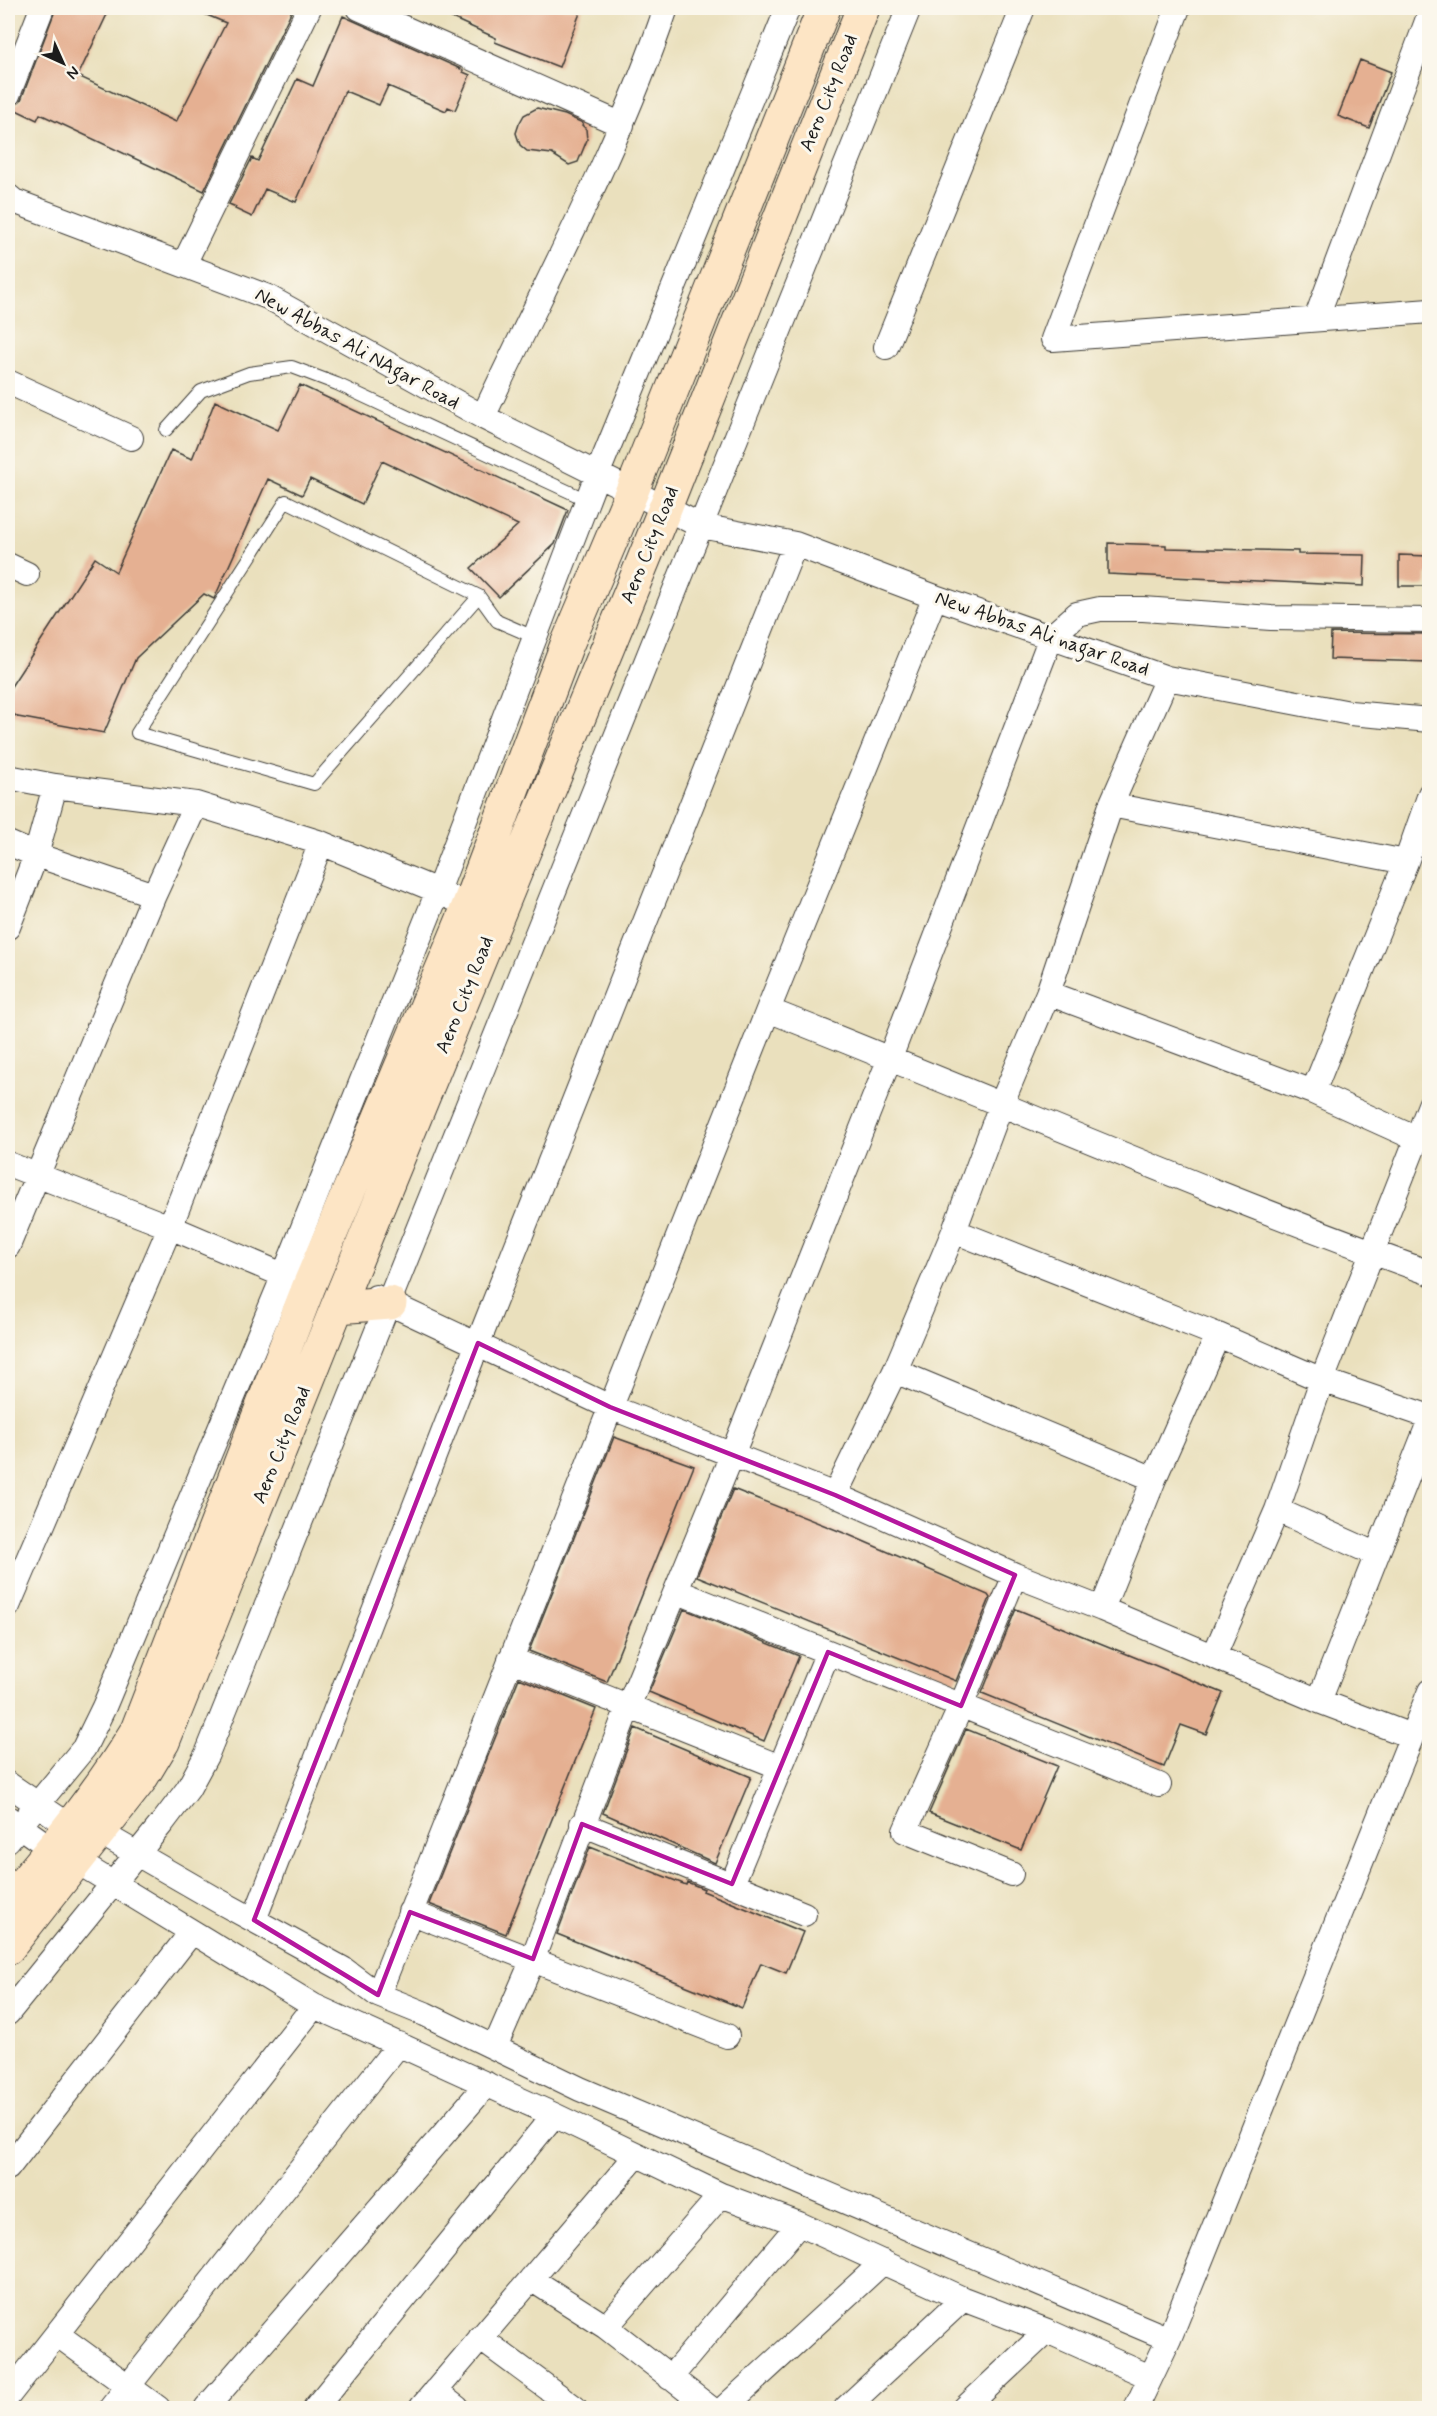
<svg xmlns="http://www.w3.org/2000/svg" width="1437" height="2416" viewBox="0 0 1437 2416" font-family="Mynerve,sans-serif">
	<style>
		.building { fill: #e5b092 }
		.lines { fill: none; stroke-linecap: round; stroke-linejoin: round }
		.lane-casing { stroke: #3b3934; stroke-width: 14 }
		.street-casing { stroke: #3b3934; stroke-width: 26 }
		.secondary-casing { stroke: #3b3934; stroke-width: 35 }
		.lane { stroke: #fff; stroke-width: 12 }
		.street { stroke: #fff; stroke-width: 24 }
		.secondary { stroke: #fde5c5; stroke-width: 33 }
		.marked { fill: none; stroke: #b5179e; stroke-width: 4.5; stroke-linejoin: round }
		.labels { text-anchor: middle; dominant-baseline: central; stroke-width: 6; stroke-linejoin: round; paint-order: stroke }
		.street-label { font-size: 20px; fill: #1c1c1c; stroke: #fbf7ec }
	</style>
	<rect width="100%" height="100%" fill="#fbf7ec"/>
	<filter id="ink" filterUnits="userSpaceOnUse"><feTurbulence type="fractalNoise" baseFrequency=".0167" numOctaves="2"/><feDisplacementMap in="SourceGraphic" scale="12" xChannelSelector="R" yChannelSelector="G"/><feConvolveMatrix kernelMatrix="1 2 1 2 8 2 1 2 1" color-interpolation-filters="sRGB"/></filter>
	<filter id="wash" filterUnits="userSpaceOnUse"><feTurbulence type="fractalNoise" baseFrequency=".008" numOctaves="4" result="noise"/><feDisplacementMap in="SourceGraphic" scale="24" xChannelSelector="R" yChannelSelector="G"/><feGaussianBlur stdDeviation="1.35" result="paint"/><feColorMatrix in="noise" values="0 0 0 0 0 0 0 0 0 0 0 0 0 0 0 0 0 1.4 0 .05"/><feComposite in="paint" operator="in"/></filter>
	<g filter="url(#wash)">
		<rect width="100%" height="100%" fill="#eae0bd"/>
		<g id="blocks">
			<path class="building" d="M56,8H110L78,76L176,122L226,23L190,8H293L204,191L40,114L37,120L12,108L21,100Z
				M430,8H582L559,67L495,42L496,38Z
				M343,16L463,70V72L470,75L455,110L448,107L446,111L388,86L379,105L345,91L296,202L265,189L252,217L235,209L236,207L229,204L252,158L258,161L297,79L313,86Z
				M1360,60L1391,72L1369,128L1338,116Z
				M537,108L565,115L583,123L582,125L586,129L587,140L578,162L569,165L552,154L527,151L520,145L516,133L519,124L524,115Z
				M300,385L568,510L555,544L499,597L471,568L518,525L382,461L362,504L310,479L302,495L268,479L214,599L204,594L136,658L104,733L18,717L8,711V691L95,558L116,572L171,450L192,459L215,401L278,430Z
				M1108,543L1166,545V548L1298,551V554L1365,555L1364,586L1108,574Z
				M1399,555L1430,556V574H1426V586H1399Z
				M1331,633L1430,634V662L1330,659Z
				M614,1437L694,1466L607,1682L529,1651Z
				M733,1489L849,1535L988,1595L990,1598L956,1681L697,1576Z
				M684,1609L799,1656L764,1741L649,1692Z
				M1016,1609L1223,1693L1206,1734L1181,1725L1164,1767L982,1693Z
				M519,1678L596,1709L506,1934L429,1904Z
				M635,1728L751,1777L715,1863L603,1813Z
				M966,1729L1057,1766L1021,1850L929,1813Z
				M590,1847L686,1885L687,1882L704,1889L703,1891L803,1932L786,1973L761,1963L742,2008L557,1934Z"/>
		</g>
	</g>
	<g filter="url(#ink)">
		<use href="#blocks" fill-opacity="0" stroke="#3b3934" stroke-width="1.5"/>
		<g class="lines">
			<g class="lane-casing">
				<path id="lane" d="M166,430L201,391L249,373L292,367L337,384L587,500
					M479,596L314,784L137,733L286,501L479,596L497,621L534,637"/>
			</g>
			<g class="street-casing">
				<path id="street" d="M359,8L622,125
					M1178,8L1053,339L1430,311
					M8,95L42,8
					M8,196L14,201L268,297L483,417L701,526L795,544L935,597L1167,678L1350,713L1430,720
					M184,264L309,8
					M1316,319L1430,13
					M886,347L1023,8
					M8,382L131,438
					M483,417C546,282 618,150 666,8
					M8,565L27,574
					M8,777L55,786L196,804L321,843L438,891L452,898
					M1111,805L1406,862
					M8,843L36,855L154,895
					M8,927L36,855L55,786
					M1048,993L1313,1092L1417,1139
					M768,1010C989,1097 1206,1193 1430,1273
					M1313,1092L1406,862L1430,794
					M8,1164L170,1227L297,1281
					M954,1231L1218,1335L1322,1380L1430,1417
					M8,1246L154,895L196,804
					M376,1297L610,1407L835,1495L1015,1575L1102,1609L1319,1701L1411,1736
					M895,1371L1154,1479
					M835,1495L895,1371L954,1231L1001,1105L1048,993L1111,805L1167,678
					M1277,1510L1375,1554
					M676,1591L1159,1785
					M8,1606L170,1227L321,843
					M1102,1609L1154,1479L1218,1335
					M1214,1656L1277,1510L1322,1380L1430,1105
					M510,1659L780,1767
					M1319,1701L1430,1420
					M8,1784L71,1827L99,1832L217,1900L343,1969L378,1995L425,2014L580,2089L1169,2339
					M8,1818L52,1849L76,1861L314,2006L554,2115L721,2195L799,2224L963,2299L1047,2331L1150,2377
					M582,1824L804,1914
					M8,1840L84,1748L104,1707L284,1275L438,891L597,475L788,8
					M1011,1874L905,1831L961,1706L1015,1575
					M732,1884L828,1652
					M410,1912L727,2036
					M254,1920L478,1343L795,544
					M378,1995L768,1010L935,597
					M8,2013L163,1822L188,1789L207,1754L909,8
					M495,2047L528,1971L628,1707L732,1455L890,1058L1051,637L1077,614L1100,609H1143L1271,618L1430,620
					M8,2168L191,1933
					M531,2279L606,2327L710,2408
					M606,2327L721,2195
					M58,2335L158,2408
					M480,2338L575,2408
					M670,2378L799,2224
					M435,2391L457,2408
					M8,2396L314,2006
					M111,2408L399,2044
					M206,2408L487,2084
					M315,2408L554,2115
					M421,2408L637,2155
					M724,2408L883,2262
					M846,2408L963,2299
					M965,2408L1047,2331
					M1136,2408L1169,2339L1430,1691"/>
			</g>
			<g class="secondary-casing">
				<path id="secondary" d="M337,1307L390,1303
					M8,1902C56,1845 98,1794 137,1730L309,1286L468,907L566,647L632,491L824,8
					M8,1948L140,1780L163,1742L337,1307L665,508L863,8"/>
			</g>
			<use href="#lane" class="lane"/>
			<use href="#street" class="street"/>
			<use href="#secondary" class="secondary"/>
		</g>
	</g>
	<path class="marked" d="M478,1343L610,1407L835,1495L1015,1575L961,1706L828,1652L732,1884L582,1824L533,1959L410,1912L378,1995L254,1920Z"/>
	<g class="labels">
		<g class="street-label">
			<text transform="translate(829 93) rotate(-68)">Aero City Road</text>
			<text transform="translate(357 349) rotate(29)">New Abbas Ali NAgar Road</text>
			<text transform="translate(650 545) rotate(-68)">Aero City Road</text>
			<text transform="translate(1042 634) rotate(19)">New Abbas Ali nagar Road</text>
			<text transform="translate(465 995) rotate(-68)">Aero City Road</text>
			<text transform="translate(282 1445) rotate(-68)">Aero City Road</text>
		</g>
	</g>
	<rect width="1437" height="2416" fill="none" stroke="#fbf7ec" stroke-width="30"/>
	<g transform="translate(63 63) rotate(135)" stroke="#fbf7ec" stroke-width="4.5" paint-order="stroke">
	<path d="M0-4.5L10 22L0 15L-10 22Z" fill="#1c1c1c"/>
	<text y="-9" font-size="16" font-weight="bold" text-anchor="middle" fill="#1c1c1c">N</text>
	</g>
</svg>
